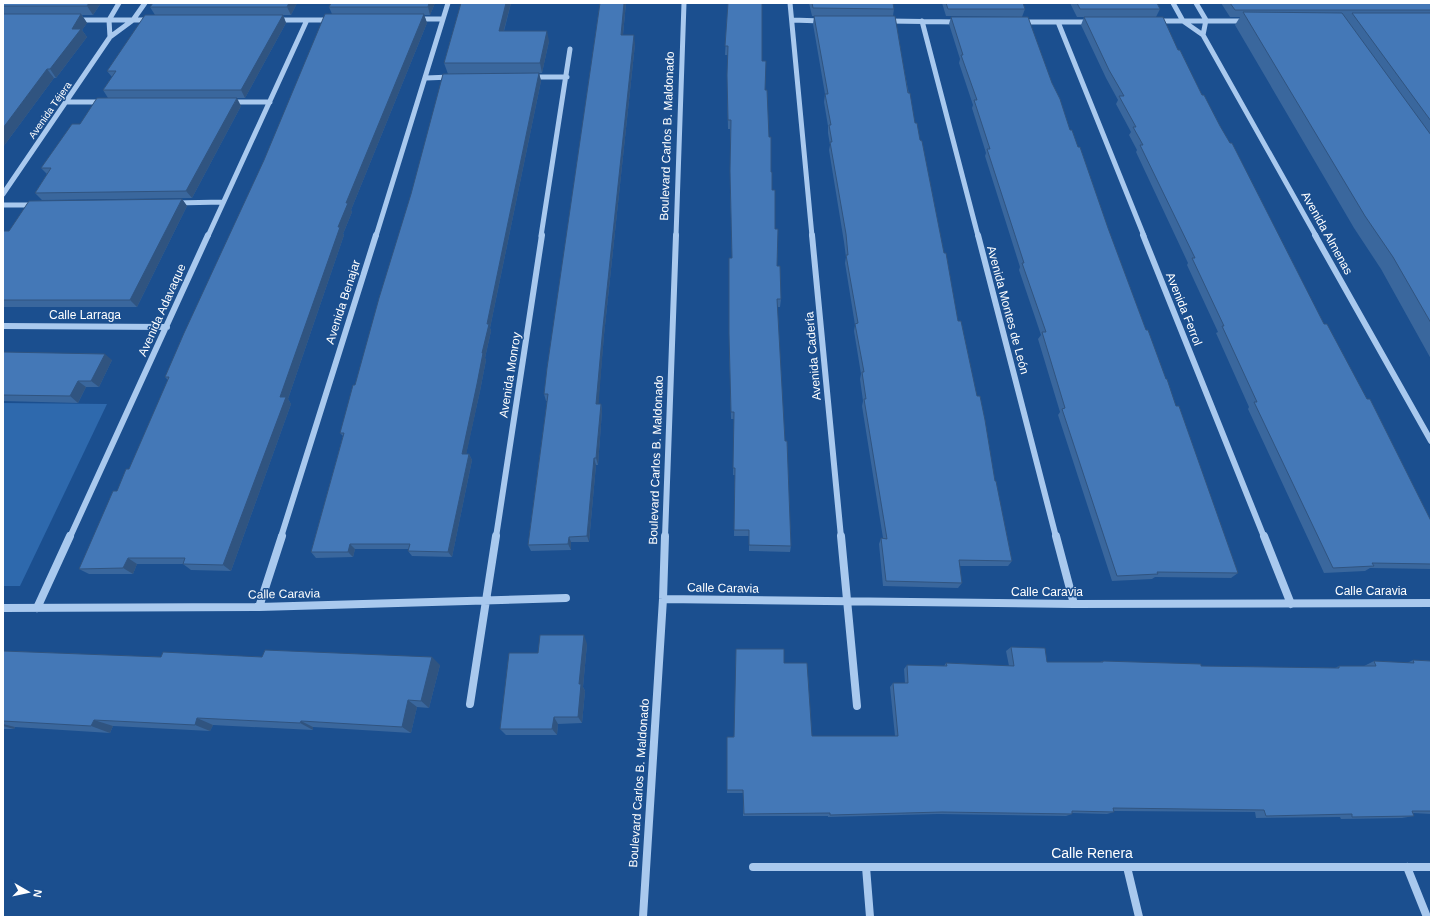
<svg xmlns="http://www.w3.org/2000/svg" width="1434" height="920" viewBox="0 0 1434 920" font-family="Arial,sans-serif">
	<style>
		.green { fill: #2e69ad }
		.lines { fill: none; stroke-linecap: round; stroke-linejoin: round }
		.minor-far2 { stroke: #a9c9ee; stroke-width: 5 }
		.minor-far1 { stroke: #a9c9ee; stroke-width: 6 }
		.minor { stroke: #a9c9ee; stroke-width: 8 }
		.wall { fill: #3a679d }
		.shaded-wall { fill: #305480 }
		.building { fill: #4478b7; stroke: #305480 }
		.labels { text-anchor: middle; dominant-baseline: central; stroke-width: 3; stroke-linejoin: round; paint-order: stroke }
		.far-street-label { font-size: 10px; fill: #fff; stroke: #1b4f8f }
		.street-label { font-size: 12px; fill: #fff; stroke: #1b4f8f }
		.near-street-label { font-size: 14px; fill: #fff; stroke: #1b4f8f }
	</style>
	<rect width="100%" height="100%" fill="#1b4f8f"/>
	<path class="green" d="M3,403L107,404L20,586H3Z"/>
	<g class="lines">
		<path class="minor-far2" d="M790,3L812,236
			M1173,3L1183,21L1203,35L1316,236
			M1196,3L1206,20L1203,35
			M417,19H442
			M77,20H150
			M277,20H332
			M792,20L822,21
			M888,21L958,22
			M922,21L978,236
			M1156,21H1248
			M1020,22H1092
			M1058,22L1144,236
			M110,37L109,20L119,3
			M531,77H567
			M426,78L451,77
			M66,102H104
			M230,102H270
			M3,194L110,37L133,20L145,3
			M175,203L223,202
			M3,205H35
			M208,236L307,20
			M376,236L448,3
			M541,236L570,49
			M676,236L684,3"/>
		<path class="minor-far1" d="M812,235L841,537
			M978,235L1056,537
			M1143,235L1264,537
			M1315,235L1431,441
			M3,326L167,327
			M70,537L208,235
			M281,537L376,235
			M496,537L542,235
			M665,537L676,235"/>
		<path class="minor" d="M841,536L857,706
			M1056,536L1074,604
			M1264,536L1291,604
			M663,599L1074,604L1431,603
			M259,607L282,536
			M3,608L259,607L566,598
			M37,608L70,536
			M470,704L496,536
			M753,867H1431
			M866,867L870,917
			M1127,867L1139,917
			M1407,867L1427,917
			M643,917L663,599L665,536"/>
	</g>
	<path class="wall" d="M3,3H101L93,15H82L87,23L82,30L87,37L56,78H54L3,147Z
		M297,3L291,15H155L150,7Z
		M331,3H435L430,15H424L427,23L351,210L352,212L343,234L344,235L288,399L291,404L231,571L191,570L183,564H137L133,574H89L79,569L117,491L129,469L168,380L165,377L332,14L329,7Z
		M461,3H511L504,31L549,41L542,73L448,74L444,63Z
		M600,3H626L623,35L635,44L604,335L598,404H601L602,411L598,465H596L589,542H571V550L531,551L528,545L547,401H546L544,394Z
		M728,3L762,61L765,90L777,266L781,299L780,307H777L791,546L790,552L749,551V536H734L735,475H733L734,419H731L729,342V258H732L730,180V129H728L727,84L728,55H725Z
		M809,3H893L894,9L893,16L915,123L920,140L958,321L995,481L1012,561L1008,566H959L962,583L958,588L883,586L879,544L881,538H883L862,406L863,401L860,379L861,374L854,331L855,325L845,263L846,257L844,242L829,150L830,145L828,133V126L824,102L825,94L813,24L814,16H812Z
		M942,3H1023L1025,9L1022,17L946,16Z
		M1070,3H1157L1160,9L1156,17H1077Z
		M1221,3H1431V359L1381,269L1354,228L1235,25L1240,17H1230Z
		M283,15L286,23L245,98H108L103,90L112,77L107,71Z
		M951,17L1052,83L1146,330L1176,406L1238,573L1231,578L1155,577L1152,579L1112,581L1058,415L1060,412L1038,339L1041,335L1019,270L1020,267L985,156L986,153L972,108L973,105L959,63L960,59L949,24Z
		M1084,17L1178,50L1202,95L1220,126L1324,324L1431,521V569L1370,568L1365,571L1324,573L1248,409L1249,407L1216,333L1218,332L1187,265L1188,263L1136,152L1137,150L1129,135L1131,132L1116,104L1118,100L1106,78L1081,25Z
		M539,73L541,81L490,328L491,331L485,358L486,360L480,391L466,454H469L472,460L452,557L412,556L408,551V549H355L353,557L316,558L311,552L343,436L340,433L355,385Z
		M241,106L192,198L42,200L35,193L47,174L41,168L80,124Z
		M182,199L187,206L137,307H3V231H9Z
		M3,352L112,360L99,387H86L78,403L3,401Z
		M587,644L583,687L585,691L582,723L558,724L557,735H506L500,729L538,653Z
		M1011,647L1047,662H1100L1103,661L1201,666L1335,668L1339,666H1364L1374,661L1407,663L1413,660L1431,661V814L1413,813L1414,816L1402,818L1341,819L1340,817L1256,818L1255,812L1114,811V812L1107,814L1072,813V814L1066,816L938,814L828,817V816H743V793H727V737H733L784,663L812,736H895L890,687L893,683H905L904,669L907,665L944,666L946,663L1009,666L1006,651Z
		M3,651L161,657L440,665L429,708L417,707L411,733L313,727V730L213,725L210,731L113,726L110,733L15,727L14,729H3Z"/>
	<path class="shaded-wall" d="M89,3H101L93,15L87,6Z
		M289,3H297L291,15L287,7Z
		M429,3H435L430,15L428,7Z
		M506,3H511L501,41L499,31Z
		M624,3H626L622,44L621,35Z
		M81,14L87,23L82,30L87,37L56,78L50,69L72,29Z
		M424,14L427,23L351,210L352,212L343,234L344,235L288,399L291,404L231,571L223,565L280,397L346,203Z
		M283,15L286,23L245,98L241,90Z
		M547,31L549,41L542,73L540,63Z
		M634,35L635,44L604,335L598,411L596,404L603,327Z
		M47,69L54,78L3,147V128Z
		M539,73L541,81L490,328L491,331L485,358L486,360L480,391L465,460L462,454L487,324Z
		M237,98L241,106L192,198L186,191Z
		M182,199L187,206L137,307L130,300Z
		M105,354L112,360L99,387L91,381Z
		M78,381L86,387L78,403L70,396Z
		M601,404L602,411L598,465L596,458Z
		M469,454L472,460L452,557L448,552Z
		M594,458L596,465L589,542L587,536Z
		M569,537L571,542V550L568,544Z
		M350,544L355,549L353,557L348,552Z
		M128,558L137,564L133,574L123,568Z
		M584,635L587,644L583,687L585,691L582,723L578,717L579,684Z
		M432,657L440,665L429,708L421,701Z
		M408,700L417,707L411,733L402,727Z
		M554,717L558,724L557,735L552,729Z
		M197,718L213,725L210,731L195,725Z
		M94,720L113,726L110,733L91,726Z
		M301,721L313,727V730L300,723Z
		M3,724L15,727L14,729L3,726Z"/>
	<path class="building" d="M3,3H89L87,6H3Z
		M153,3H289L287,7H150Z
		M331,3H429L428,7H329Z
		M461,3H506L499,31H547L540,63H444Z
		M600,3H624L621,35H634L603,327L596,404H601L596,458H594L587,536L569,537L568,544L528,545L548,394H544L547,368Z
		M728,3H762V61H766L765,90H767L769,137H771V172H772V190H775V229H778L777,266H780L781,299H777L785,441H787L791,546L749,545V530H734L735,468H733L734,412H731L729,334V258H732L730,171L731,120H728L727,75L728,46H725Z
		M812,3H893L894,9L813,8Z
		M946,3H1023L1025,9H948Z
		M1077,3H1157L1160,9H1080Z
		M1230,3H1431V10H1235Z
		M1243,12L1342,13L1431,135V323L1393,257L1365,216Z
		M1352,13H1431V121Z
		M3,14H81L72,29H81L50,69H47L3,128Z
		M325,14H424L346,203H348L338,227H340L280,397H286L223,565L183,564L185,558H128L123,568L79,569L113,491H117L126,469H129L169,377H165L184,333L264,160Z
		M145,15H283L241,90H103L116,71H107Z
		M814,16H895L908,93H910L915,123H917L920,140L922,141L944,253H946L958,321H961L977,396H980L985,420L995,481H996L1012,561L959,560L962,583L886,581L881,538L887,539L864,399H866L862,372H864L855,324L858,323L846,255H848L846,234L830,142H832L829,125H831L825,94H828Z
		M951,17H1028L1052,83L1060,99L1070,130H1072L1078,147H1080L1108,228L1146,330H1148L1166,379H1167L1176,406H1179L1238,573L1157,572L1158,574L1117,576L1062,409L1065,408L1042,332H1046L1022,263H1024L987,149H990L974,100H977L961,55H963Z
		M1084,17H1163L1178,50H1180L1202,95H1204L1220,126L1230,143H1232L1324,324H1327L1367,399H1370L1431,521V564L1372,563L1374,566L1333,568L1254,402H1257L1222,326H1224L1192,258H1195L1140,145H1143L1133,127H1136L1119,96H1124L1109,70Z
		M539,73L487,324H489L482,353H483L477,384L462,454H469L448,552L408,551L410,544H350L348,552H311L344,433H340L353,385H355L379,298L411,194L443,74Z
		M97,98H237L186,191L35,193L51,168H41L72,124H80Z
		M182,199L130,300H3V231H9L29,201Z
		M3,352L105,354L91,381H78L70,396L3,395Z
		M540,635H584L579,684H581L578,717H554L552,729H500L509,653H538Z
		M1011,647L1045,648L1047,662H1103V661L1201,664V666L1339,668V666H1376L1374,661L1414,663L1413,660L1431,661V811H1412L1414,816L1352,817V814L1266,816L1264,810L1113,808L1114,812L1072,811V814L942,812L830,815V813L744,814L743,790H727V737H734L736,649H784V663H807L812,736H898L893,683H908L907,665L947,666L946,663L1014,666Z
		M265,650L432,657L421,701L408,700L402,727L301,721L300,723L197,718L195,725L94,720L91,726L3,721V651L161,657L163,652L262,657Z"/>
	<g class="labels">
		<g class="far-street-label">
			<text transform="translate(50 110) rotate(-55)">Avenida Téjera</text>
		</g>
		<g class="street-label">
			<text transform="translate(667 136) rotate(-88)">Boulevard Carlos B. Maldonado</text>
			<text transform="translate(1327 233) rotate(61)">Avenida Almenas</text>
			<text transform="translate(343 302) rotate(-72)">Avenida Benajar</text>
			<text transform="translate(1184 309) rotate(68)">Avenida Ferrol</text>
			<text transform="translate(162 310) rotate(-66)">Avenida Adavaque</text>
			<text transform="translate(1008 310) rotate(75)">Avenida Montes de León</text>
			<text x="85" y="315">Calle Larraga</text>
			<text transform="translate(813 356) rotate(-95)">Avenida Cadería</text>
			<text transform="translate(510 375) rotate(-81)">Avenida Monroy</text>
			<text transform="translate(656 460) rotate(-88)">Boulevard Carlos B. Maldonado</text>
			<text transform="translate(723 588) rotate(1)">Calle Caravia</text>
			<text x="1371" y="591">Calle Caravia</text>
			<text x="1047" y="592">Calle Caravia</text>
			<text transform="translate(284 594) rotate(-1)">Calle Caravia</text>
			<text transform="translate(639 783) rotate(-86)">Boulevard Carlos B. Maldonado</text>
		</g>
		<g class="near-street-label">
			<text x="1092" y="853">Calle Renera</text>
		</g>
	</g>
	<rect width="1434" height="920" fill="none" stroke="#ffffff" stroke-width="8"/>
	<g transform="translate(28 892) rotate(99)" stroke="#1b4f8f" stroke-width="3" paint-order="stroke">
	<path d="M0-3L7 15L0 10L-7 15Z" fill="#ffffff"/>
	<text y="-6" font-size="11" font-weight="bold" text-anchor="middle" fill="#ffffff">N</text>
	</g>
</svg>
